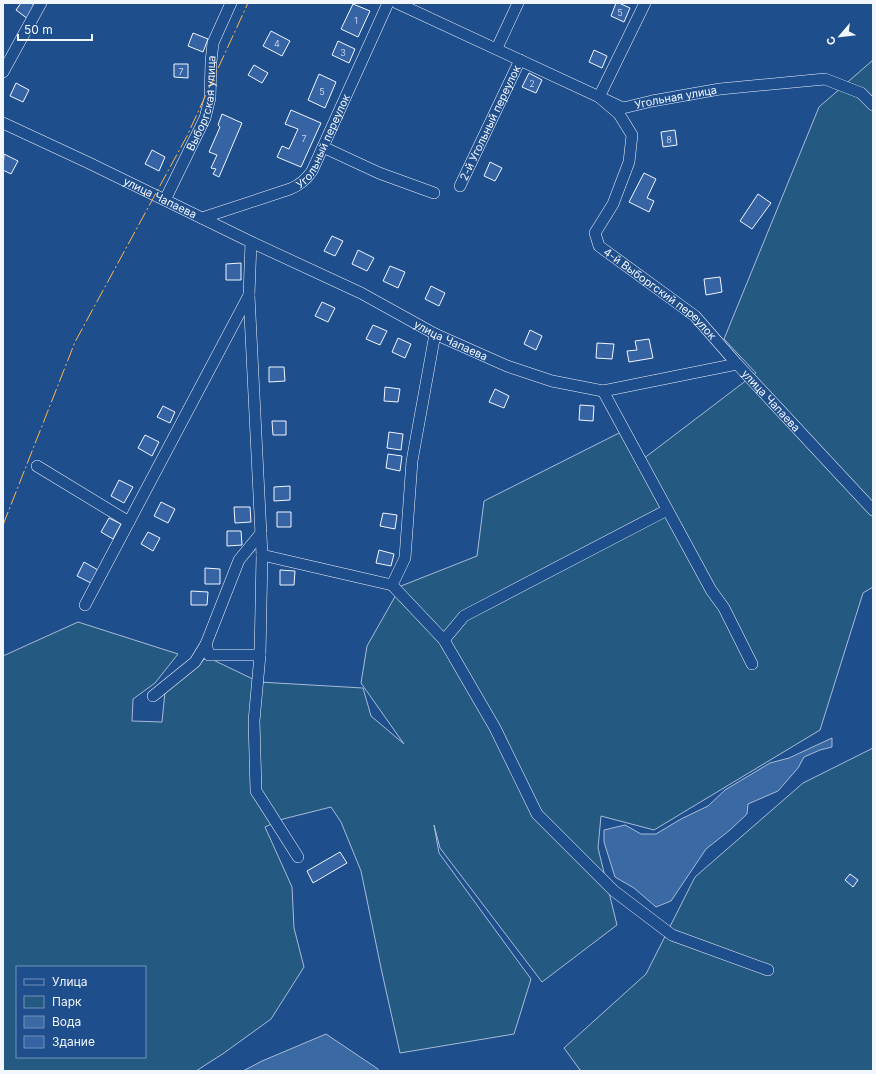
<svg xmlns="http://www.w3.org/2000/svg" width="876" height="1074" viewBox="0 0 876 1074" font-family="Inter,sans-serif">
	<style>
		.green { fill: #245a82; stroke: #a8bbd7; fill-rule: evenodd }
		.water { fill: #3b69a3; stroke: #a8bbd7 }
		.building { fill: #3563a3; stroke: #f2f6ff }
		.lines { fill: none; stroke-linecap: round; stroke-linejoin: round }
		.minor-casing { stroke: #f2f6ff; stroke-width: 12 }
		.minor { stroke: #1f4e8c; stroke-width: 11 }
		.power { stroke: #ffb74d; stroke-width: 1; stroke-dasharray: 14 3 2 3; stroke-linecap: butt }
		.labels { text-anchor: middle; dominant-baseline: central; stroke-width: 3; stroke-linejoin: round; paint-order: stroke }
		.number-label { font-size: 9px; fill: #c3d1e8 }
		.street-label { font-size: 11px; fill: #f2f6ff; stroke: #1f4e8c }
	</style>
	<rect width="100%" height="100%" fill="#1f4e8c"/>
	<path class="green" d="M873,60V587L863,593L820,730L654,830L601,816L598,848L617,925L542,982L440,848L434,825L439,853L531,979L514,1034L400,1053L381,968L361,871L341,822L331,807L283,819L265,827L292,887L294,928L304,967L271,1019L224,1053L196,1071H3V656L78,622L178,654L155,683L133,699L132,721L162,722L165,692L207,657L259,682L363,688L371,716L404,744L361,683L367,646L401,586L477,556L484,501L629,428L643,459L756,373L724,339L819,107ZM17,967H145V1057H17Z
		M873,748V1071H584L580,1070L564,1048L646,974L695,877L803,783Z"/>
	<path class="water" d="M832,738V747L820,750L804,757L798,768L778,791L748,804L747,814L730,830L706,849L671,901L656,907L634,888L615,877L604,842V830L625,825L641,834H656L681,819L708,806L725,790L770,763L789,758Z
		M326,1034L378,1069L379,1071H243L262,1061Z"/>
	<path class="building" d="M21,3H31L37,7L28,19L16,10Z
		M616,3H619L630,8L624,22L611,16Z
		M353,4L370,11L358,37L341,29Z
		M271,31L290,41L282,56L263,46Z
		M193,33L208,39L203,52L188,46Z
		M338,41L355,49L349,63L332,55Z
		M594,50L607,56L602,68L589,62Z
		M174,64H188V78L174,77Z
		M254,65L268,73L262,83L248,75Z
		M529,73L542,80L536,93L522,87Z
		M319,74L336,82L325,108L308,100Z
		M16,83L29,90L23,102L10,96Z
		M291,110L321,123L301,167L277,157L282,146L289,149L298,129L285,124Z
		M222,114L242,123L219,177L213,174L216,169L211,168L217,155L209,152L220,127L218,125Z
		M675,130L677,145L663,147L661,132Z
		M152,150L165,157L159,171L145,164Z
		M4,154L18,161L11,174L3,170Z
		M490,162L502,168L495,181L484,176Z
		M644,173L656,179L647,198L654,201L649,212L629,202Z
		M758,194L771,203L752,229L740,221Z
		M332,236L343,241L335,256L324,251Z
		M358,250L374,258L367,271L352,264Z
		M241,263V280H226V264Z
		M390,266L405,272L398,288L383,281Z
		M720,277L722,292L706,295L704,279Z
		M431,286L445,293L439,306L425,299Z
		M322,302L335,308L328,322L315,316Z
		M373,325L387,331L380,345L366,339Z
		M530,330L542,336L536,350L524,344Z
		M398,338L411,344L405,358L392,352Z
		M649,339L653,358L629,362L627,351L637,350L635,341Z
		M597,343L614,344L612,359L596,358Z
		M269,367H284L285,381L269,382Z
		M385,387L400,389L398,402L384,401Z
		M495,389L509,396L504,408L489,402Z
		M580,405L594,406L593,421L579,420Z
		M163,406L175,412L170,423L157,417Z
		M272,421H286V435H273Z
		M389,432L403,434L401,450L387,448Z
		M145,435L159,442L152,456L138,448Z
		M388,454L402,456L400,471L386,468Z
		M119,480L133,487L124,503L111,496Z
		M290,486V500L274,501V487Z
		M161,502L175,509L168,523L154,516Z
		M234,507H250L251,522L235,523Z
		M277,512H291V527H277Z
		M383,513L397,515L395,529L380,526Z
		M109,518L121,524L113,539L101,532Z
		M227,531H241L242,545L227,546Z
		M148,532L160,538L153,551L141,544Z
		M379,550L394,554L391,566L376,563Z
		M84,562L98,570L91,583L77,576Z
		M205,568L220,569V584H205Z
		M280,570L295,571L294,585H280Z
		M191,591L208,592L207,605H191Z
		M340,852L347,863L313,883L307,871Z
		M850,874L858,880L853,887L845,880Z"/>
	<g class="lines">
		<g class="minor-casing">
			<g id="minor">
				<path id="s1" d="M397,3L623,108L652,101L720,89L825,79L861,93L873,105"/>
				<path id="s2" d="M645,3L599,97L619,114L632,135L629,162L613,204L595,233L599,246L695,316L737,364L873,510"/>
				<path d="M497,48L518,3"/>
				<path d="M3,72L41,3"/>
				<path id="s3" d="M3,123L89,163L251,242L361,293L435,334L507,366L552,381L603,391L737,364"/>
				<path d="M323,147L379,173L434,193"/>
				<path id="s4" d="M460,186L520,60"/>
				<path id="s5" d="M165,200L205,118L210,98L211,62L213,43L231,3"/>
				<path id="s6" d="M202,218L290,189C300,185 306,180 312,171L388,3"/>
				<path d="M251,242L249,295L262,555L260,655L254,721L256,791L298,857"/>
				<path d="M603,391L711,590L724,608L752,664"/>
				<path d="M37,466L129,522"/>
				<path d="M262,555L392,585L444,640L495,728L537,814L614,891L672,935L768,970"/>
				<path d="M392,585L405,558L412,461L435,334"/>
				<path d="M85,605L249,295"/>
				<path d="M444,640L464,616L667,510"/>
				<path d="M206,644L209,655H260"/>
				<path d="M153,696L195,662L206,644L239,560L261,533"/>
			</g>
		</g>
		<use href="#minor" class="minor"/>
		<path class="power" d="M3,525L75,342L187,136L248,3"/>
	</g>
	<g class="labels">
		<g class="number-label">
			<text x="620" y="12">5</text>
			<text x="356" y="20">1</text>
			<text x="277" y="43">4</text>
			<text x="343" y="52">3</text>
			<text x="181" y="71">7</text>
			<text x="532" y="83">2</text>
			<text x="322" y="91">5</text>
			<text x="304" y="138">7</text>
			<text x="669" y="139">8</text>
		</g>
		<g class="street-label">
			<text stroke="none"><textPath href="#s1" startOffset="303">Угольная улица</textPath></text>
			<text stroke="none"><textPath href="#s5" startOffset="105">Выборгская улица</textPath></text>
			<text stroke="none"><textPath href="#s4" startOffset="70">2-й Угольный переулок</textPath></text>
			<text stroke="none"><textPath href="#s6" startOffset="153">Угольный переулок</textPath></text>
			<text stroke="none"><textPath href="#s3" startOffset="174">улица Чапаева</textPath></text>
			<text stroke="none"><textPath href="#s2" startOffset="353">4-й Выборгский переулок</textPath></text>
			<text stroke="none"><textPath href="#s3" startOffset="498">улица Чапаева</textPath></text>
			<text stroke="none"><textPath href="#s2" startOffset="508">улица Чапаева</textPath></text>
		</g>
	</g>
	<rect width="876" height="1074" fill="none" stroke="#f2f6ff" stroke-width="8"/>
	<rect x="16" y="966" width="130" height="92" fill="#1f4e8c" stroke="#7391ba"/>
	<rect x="24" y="979" width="20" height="6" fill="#1f4e8c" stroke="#7391ba"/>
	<text x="52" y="986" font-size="12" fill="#f2f6ff">Улица</text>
	<rect x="24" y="996" width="20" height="12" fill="#245a82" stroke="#7391ba"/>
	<text x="52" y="1006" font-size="12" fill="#f2f6ff">Парк</text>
	<rect x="24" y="1016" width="20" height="12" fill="#3b69a3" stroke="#7391ba"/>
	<text x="52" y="1026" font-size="12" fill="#f2f6ff">Вода</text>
	<rect x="24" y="1036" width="20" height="12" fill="#3563a3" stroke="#7391ba"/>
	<text x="52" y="1046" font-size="12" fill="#f2f6ff">Здание</text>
	<g transform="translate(840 36) rotate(242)" stroke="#1f4e8c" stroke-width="3" paint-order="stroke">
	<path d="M0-3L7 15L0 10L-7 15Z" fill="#f2f6ff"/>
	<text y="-6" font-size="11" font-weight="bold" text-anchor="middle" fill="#f2f6ff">С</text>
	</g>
	<path d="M18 34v6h74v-6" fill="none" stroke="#f2f6ff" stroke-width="2"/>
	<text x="24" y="34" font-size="12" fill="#f2f6ff" stroke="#1f4e8c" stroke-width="3" paint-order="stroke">50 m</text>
</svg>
